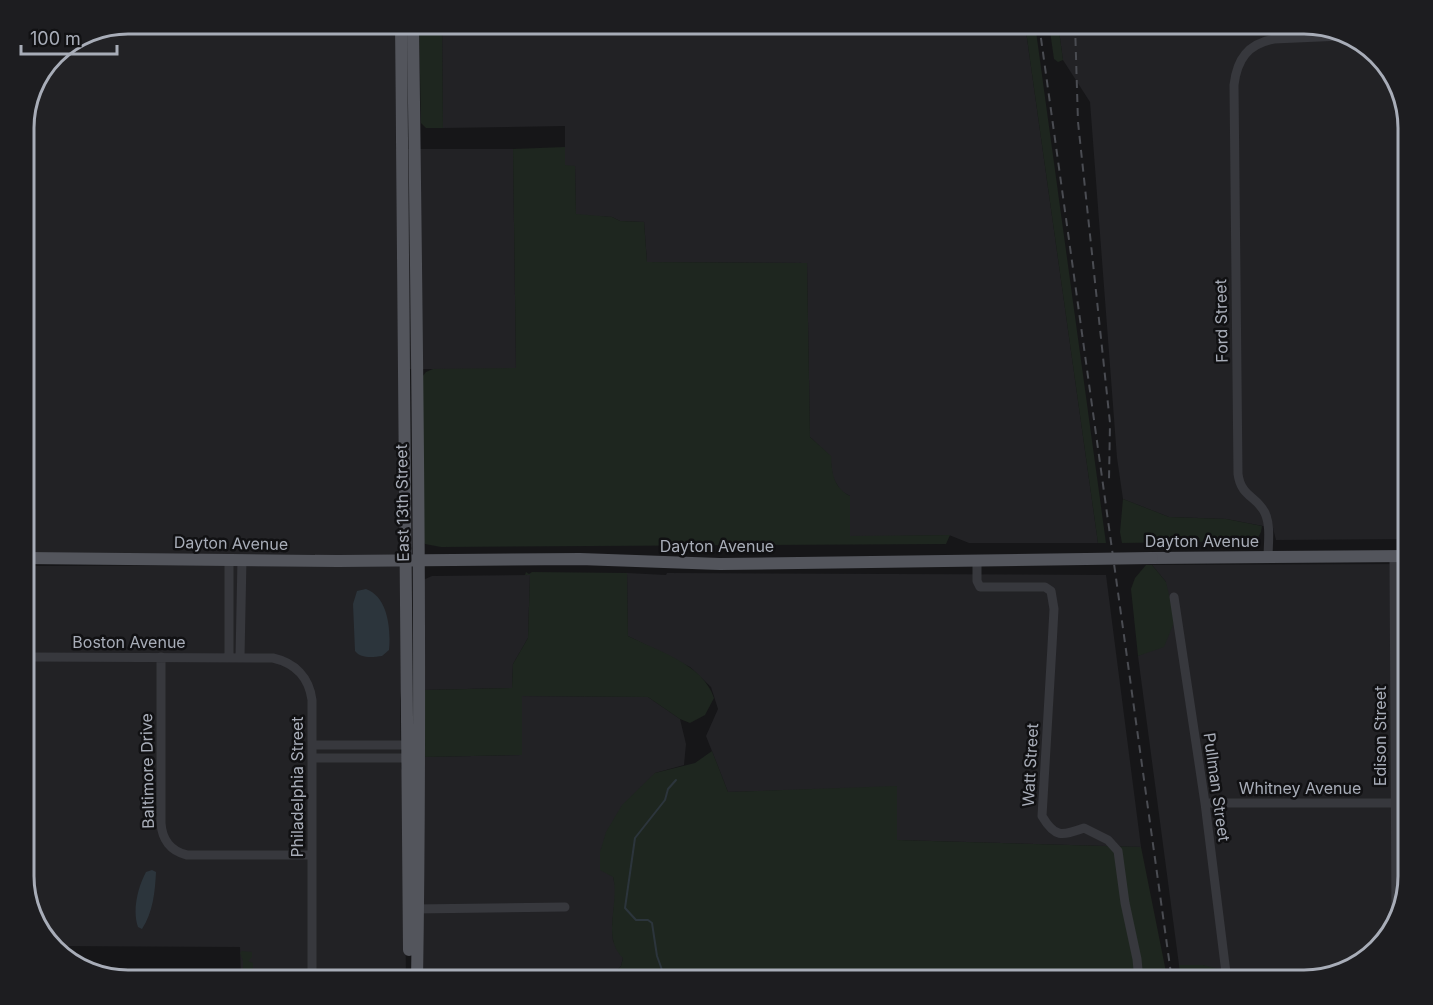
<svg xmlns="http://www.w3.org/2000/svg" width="1433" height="1005" viewBox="0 0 1433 1005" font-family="Inter,sans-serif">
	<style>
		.built { fill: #222225 }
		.green { fill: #1e261f }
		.water { fill: #2c353c }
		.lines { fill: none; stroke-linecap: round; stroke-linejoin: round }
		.stream { stroke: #2c353c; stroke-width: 2 }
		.minor { stroke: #37383d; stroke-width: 9 }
		.major { stroke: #53555c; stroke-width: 12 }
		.rail { stroke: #4a4c52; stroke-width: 2; stroke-dasharray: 8 6; stroke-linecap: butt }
		.major-bridge { stroke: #53555c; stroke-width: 12 }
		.labels { text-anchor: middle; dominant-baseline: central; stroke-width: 5; stroke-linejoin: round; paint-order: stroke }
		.street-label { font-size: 16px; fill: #a8adb8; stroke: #111113 }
		.rim { fill: none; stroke: #a8adb8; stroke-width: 3 }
	</style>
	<rect width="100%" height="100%" fill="#161618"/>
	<path class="built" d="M128,24H395L396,149H513L516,369H402L404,666L400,700L401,768L404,776L406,981H241L240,947L53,946L38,929L24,883V566L315,565V554H24V121L35,82L59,50Z
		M442,24H1025L1098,543H969L949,535L850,537V496L841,491L833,478L830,456L810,437L807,263L647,262L644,222L620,221L612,217L576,215L575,166H565V126L443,128Z
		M1058,24H1305L1368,45L1398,82L1409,128V539L1276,540L1273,528L1226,519L1169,517L1123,499L1117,458L1090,102L1063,60Z
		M1409,564V877L1388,940L1351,970L1305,981H1224L1203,965H1179L1138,656L1146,652L1166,582L1152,565Z
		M627,573L666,575L667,573L1106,575L1141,847L897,840V787L728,792L706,736L718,709L711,687L690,667L628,636Z
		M530,575L528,638L513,664L512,688L424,690L423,580L432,576Z
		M521,696L648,697L680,719L686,744L684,765L655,773L613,877L616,889L612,925L613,941L623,958L621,966L607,981H423V757L521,755Z"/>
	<path class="green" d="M419,24H442L443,128H426L421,123Z
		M1025,24H1035L1106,543H1098Z
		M1049,24H1058L1063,60L1058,62L1054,59Z
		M565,147V165L575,166L576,214L612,217L620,221L644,222L647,262L807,263L810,437L831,456C832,473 833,487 850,496V536L950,535L946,544L441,547L425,544L423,541L422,377L426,372L433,369L516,368L513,149Z
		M1123,499L1169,517L1226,519L1262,526L1261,532L1256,541L1122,543L1120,532Z
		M1146,565H1152L1166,582L1175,620L1164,647L1138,656L1131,589L1135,578Z
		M526,572L529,574L532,572L627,573L628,636C658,651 703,664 714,698L705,715L690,723L680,719L648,697L522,696V755L423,757L424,690L512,688L513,664L528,638L530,575H525Z
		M712,751L728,792L897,786V840L1141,847L1166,972L1162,981H607L621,966L623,958C601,937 620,903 613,877L600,870V852L606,832L622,805L655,773L695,763Z
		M242,951L252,952V957L248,961L253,963V981H243V961L240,953Z
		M1179,965H1203L1223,970L1224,981H1181Z"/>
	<path class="water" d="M366,589C388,597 391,629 389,650L382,656C373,657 361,659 355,651L353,604L357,591Z
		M152,870L156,872C155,892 153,912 142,929L138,927C132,910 138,887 146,872Z"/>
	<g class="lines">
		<path class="stream" d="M666,981L657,956L652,923L648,920H636L625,908L635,838L665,800L668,789L676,780"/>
		<path class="minor" d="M1394,556L1396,916
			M1268,558C1268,544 1271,526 1265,513C1257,496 1241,497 1238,474L1234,85C1237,59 1248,44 1274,39L1342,36
			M229,559V657
			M977,561V581L980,587H1045L1051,591L1054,609L1052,646L1042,816C1055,838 1061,836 1084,828L1108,840L1118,851L1125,903L1137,959L1139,981
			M1174,597L1205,803L1227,981
			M28,657L273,658C295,663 309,677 312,700V981
			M161,657V823C162,839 170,851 187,855H312
			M240,657L242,559
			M312,745H414
			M312,758H412
			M1205,803H1395
			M414,909L565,907"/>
		<path class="major" d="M401,24L409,950
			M413,24C417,343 422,662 417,981
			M24,558L338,561L580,559L720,564L1086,559
			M1152,558L1409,556"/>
		<path class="rail" d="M1039,24L1172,981
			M1075,24L1078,122L1110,423L1109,480"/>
		<path class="major-bridge" d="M1086,559L1152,558"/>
	</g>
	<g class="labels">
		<g class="street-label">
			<text transform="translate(1221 321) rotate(-91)">Ford Street</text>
			<text transform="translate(402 503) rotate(-91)">East 13th Street</text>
			<text x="1202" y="541">Dayton Avenue</text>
			<text transform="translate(231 543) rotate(1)">Dayton Avenue</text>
			<text x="717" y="546">Dayton Avenue</text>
			<text x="129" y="642">Boston Avenue</text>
			<text transform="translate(1380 736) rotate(-90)">Edison Street</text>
			<text transform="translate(1030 765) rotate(-87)">Watt Street</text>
			<text transform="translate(147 771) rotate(-91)">Baltimore Drive</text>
			<text transform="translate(297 787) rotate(-90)">Philadelphia Street</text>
			<text transform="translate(1217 787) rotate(82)">Pullman Street</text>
			<text x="1300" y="788">Whitney Avenue</text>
		</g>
	</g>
	<path d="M0 0H1433V1005H0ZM128 34H1304A94 94 0 0 1 1398 128V876A94 94 0 0 1 1304 970H128A94 94 0 0 1 34 876V128A94 94 0 0 1 128 34Z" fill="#1d1d20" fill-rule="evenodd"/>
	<path class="rim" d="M128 34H1304A94 94 0 0 1 1398 128V876A94 94 0 0 1 1304 970H128A94 94 0 0 1 34 876V128A94 94 0 0 1 128 34Z"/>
	<path d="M21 45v9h96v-9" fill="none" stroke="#a8adb8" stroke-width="3"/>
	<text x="30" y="45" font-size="18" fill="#a8adb8" stroke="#111113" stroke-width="4.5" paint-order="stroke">100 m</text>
</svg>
